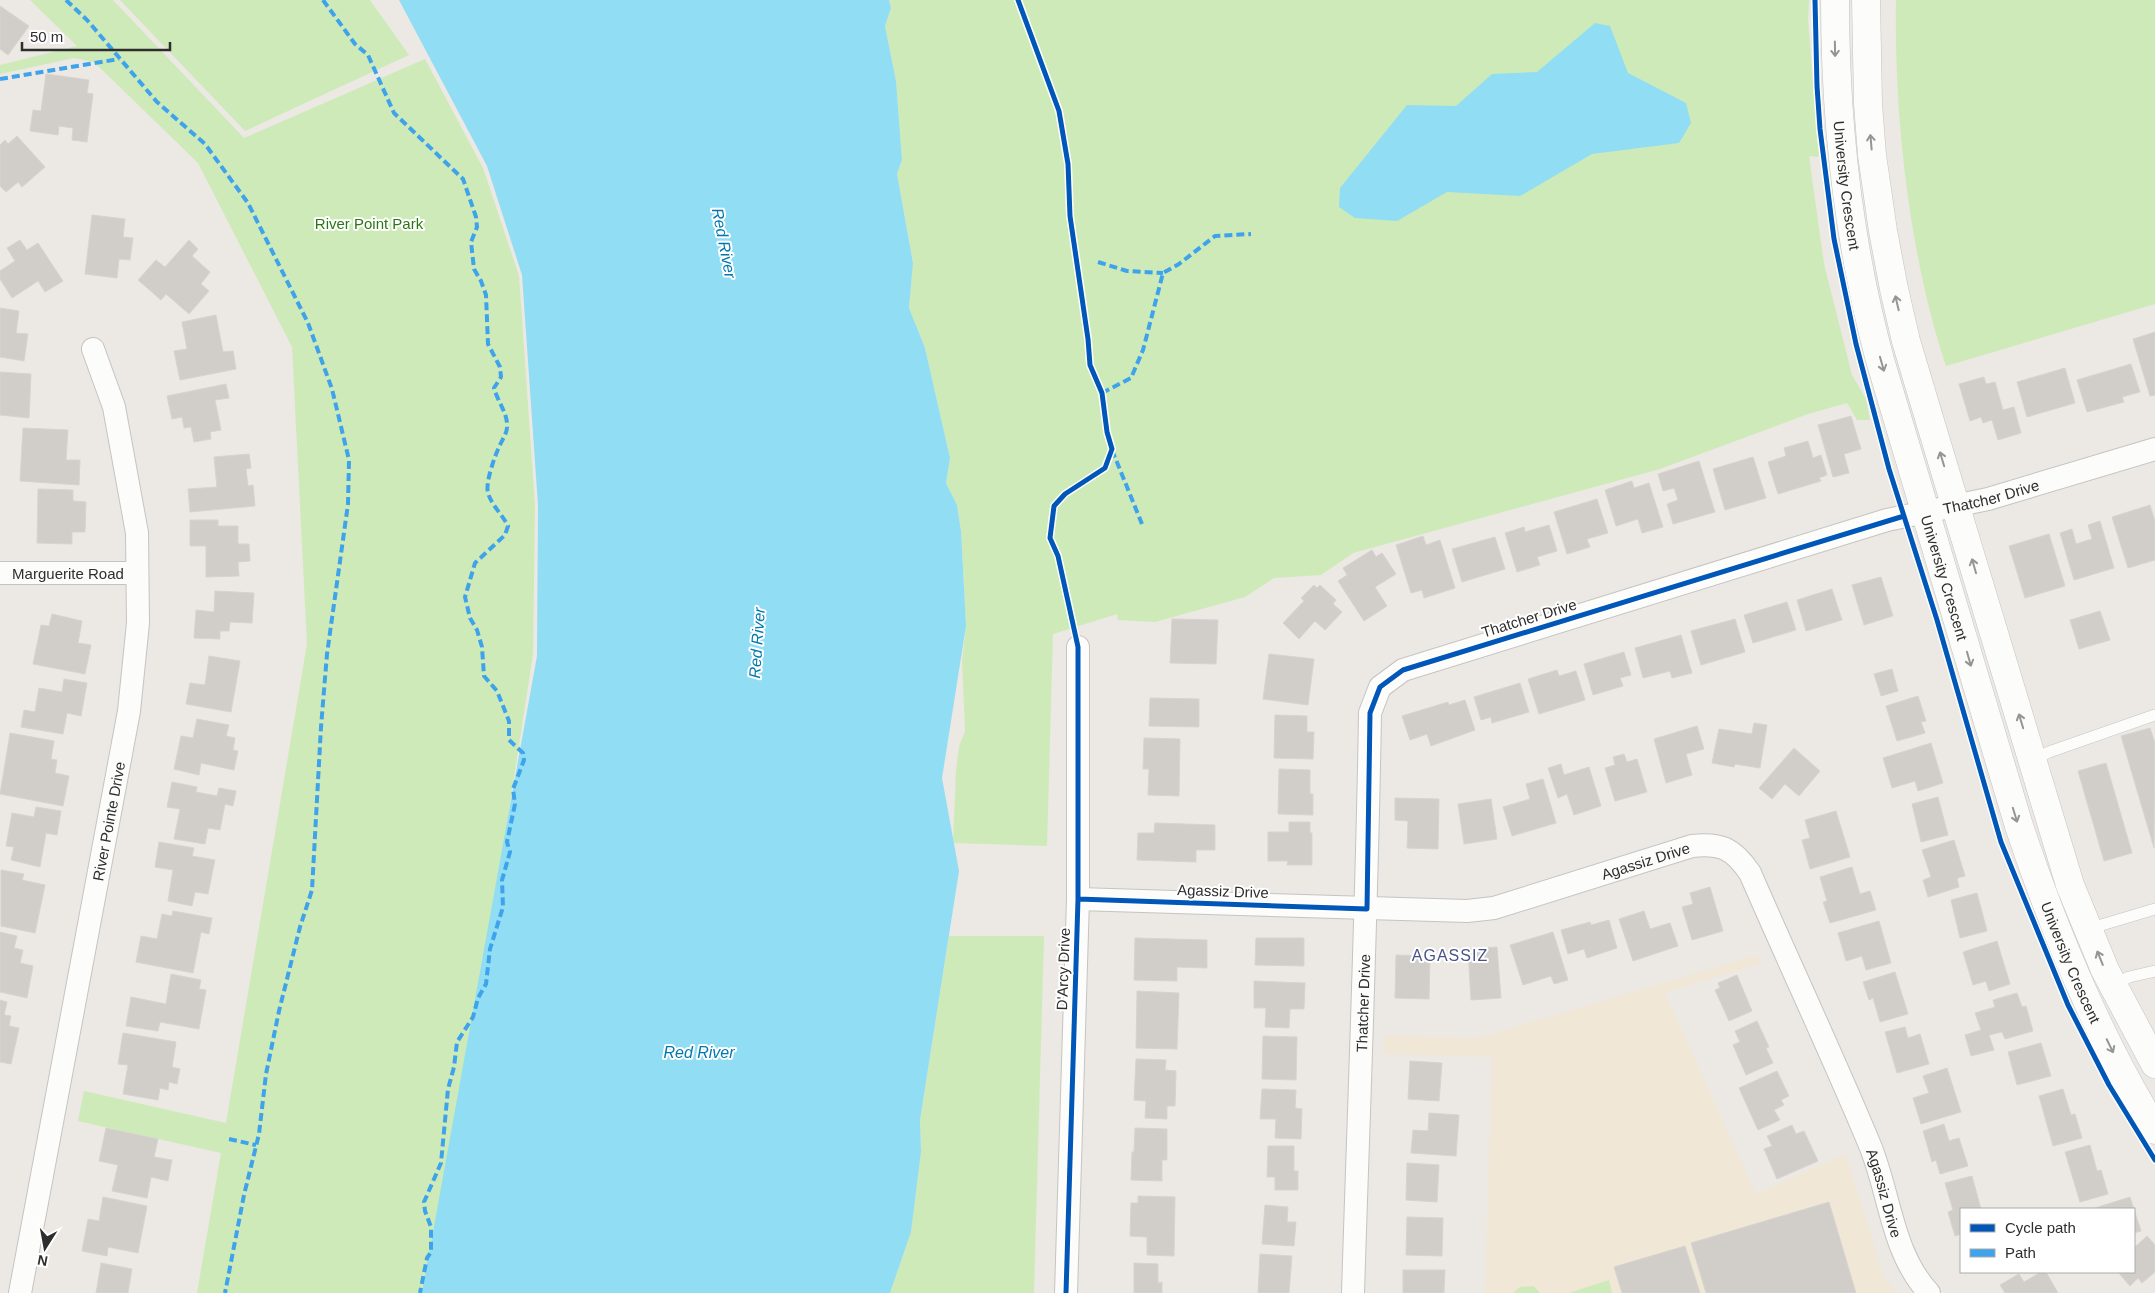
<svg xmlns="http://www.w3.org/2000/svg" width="2155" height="1293" viewBox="0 0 2155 1293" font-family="Arial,sans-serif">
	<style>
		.education { fill: #f0e7d7 }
		.green { fill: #ceeab9 }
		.water { fill: #90ddf4 }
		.building { fill: #d1ceca; stroke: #d7d4cf }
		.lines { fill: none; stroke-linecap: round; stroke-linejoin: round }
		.service-casing { stroke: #c5c4c4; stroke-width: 12 }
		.minor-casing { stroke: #c5c4c4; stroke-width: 24 }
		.secondary-casing { stroke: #c5c4c4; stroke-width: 29 }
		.service { stroke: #fcfcfb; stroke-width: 11 }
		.minor { stroke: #fcfcfb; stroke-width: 22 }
		.secondary { stroke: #fcfcfb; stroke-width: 28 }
		.quiet { stroke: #3ea3eb; stroke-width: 4; stroke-dasharray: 8 4; stroke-linecap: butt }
		.cycleway-casing { stroke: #fff; stroke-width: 8 }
		.cycleway { stroke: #0057b8; stroke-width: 5 }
		.oneway { stroke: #959594 }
		.labels { text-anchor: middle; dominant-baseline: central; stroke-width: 4; stroke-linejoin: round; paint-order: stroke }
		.street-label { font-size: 15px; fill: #2e2e2e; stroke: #fff }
		.park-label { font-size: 15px; fill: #2a7613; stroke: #fff }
		.water-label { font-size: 16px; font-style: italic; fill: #0078b0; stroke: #fff }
		.neighbourhood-label { font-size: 16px; letter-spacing: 1px; fill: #485485; stroke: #fff }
	</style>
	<rect width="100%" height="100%" fill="#ece8e3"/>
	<path class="education" d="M1757,955L1761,963L1665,993L1756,1194L1846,1154L1883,1276L1897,1293H1485L1492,1057L1384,1054V1036L1478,1038Z"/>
	<path class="green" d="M30,0H113L244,138L425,59L483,168L519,276L535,505L533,654L435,1293H197L221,1153L78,1121L84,1091L226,1123L307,644L292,347L198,163L94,62L74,58L0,74V65L77,46Z
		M120,0H370L409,55L245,131Z
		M889,0H1809L1808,20L1819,157L1809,156L1824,264L1852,375L1866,399L1870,420H1857L1847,403L1808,414L1660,469L1353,553L1321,575L1274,578L1245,597L1155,622L1118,620L1117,614L1053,634L1047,846L953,843L956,770L959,747L965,731L962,661L966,626L961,531L957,505L946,483L950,458L925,348L909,308L913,262L897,174L902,160L896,81L885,26L891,8Z
		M1896,0H2155V304L1946,366C1909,255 1894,117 1896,0Z
		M949,936H1044L1034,1293H890L911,1232L921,1152L920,1120Z
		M1609,1280L1612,1293H1569Z
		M1534,1286L1540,1293H1513L1520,1287Z"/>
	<path class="water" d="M399,0H889L891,8L885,26L896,81L902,160L897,174L913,263L909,308L925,348L950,458L946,483L957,505L961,531L966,626L942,778L959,871L920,1120L921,1152L911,1232L890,1293H422L537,656L538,505L522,275L487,166Z
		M1595,23L1610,26L1628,73L1686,103L1691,123L1679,143L1592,154L1520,196L1447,192L1397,221L1355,218L1339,207L1340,188L1407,105L1456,106L1492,74L1537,72Z"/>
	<path class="building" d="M0,6L29,26L8,55L0,49Z
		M46,74L89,80L87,93L93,94L87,142L72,140L73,128L59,126L58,135L30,131L33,110L41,111Z
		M17,136L45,167L22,187L18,182L6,192L0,186V145L5,140L8,144Z
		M92,215L125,219L123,237L133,238L130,260L119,259L117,278L85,274Z
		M20,240L27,250L38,243L63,281L45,292L38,281L12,298L0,279V271L15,261L7,248Z
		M189,240L198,249L192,256L210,272L201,284L209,291L189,314L166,294L161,300L138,280L156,260L165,267Z
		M0,308L19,311L16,333L28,334L24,361L0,357Z
		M216,315L223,352L233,351L236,369L180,380L174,351L187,349L182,322Z
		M2155,332V395L2150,396L2133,339Z
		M2131,364L2140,392L2122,397L2124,402L2087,412L2077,380Z
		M2065,368L2075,403L2027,417L2017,382Z
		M0,372L31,374L29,418L0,415Z
		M1984,377L1986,384L1995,382L2003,410L2014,407L2021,433L1998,440L1992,420L1983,423L1981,417L1970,421L1959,384Z
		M226,384L229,398L215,400L221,430L210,432L211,439L194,442L191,427L184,428L182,417L172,419L167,396Z
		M1851,416L1861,449L1844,454L1849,473L1833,477L1818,425Z
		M23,428L68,430L66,460H80L79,485L20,481Z
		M1808,441L1813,458L1821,455L1827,475L1819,478L1821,481L1778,494L1768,462L1786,456L1784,448Z
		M249,454L251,468L246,469L248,486L253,485L255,506L190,512L188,489L217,487L214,457Z
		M1753,457L1766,498L1725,510L1713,469Z
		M1699,461L1715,512L1673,524L1667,504L1678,500L1674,488L1663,491L1658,474Z
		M1632,481L1634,488L1649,483L1663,527L1642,533L1638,519L1616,526L1605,490Z
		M38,489L73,490V501L86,502L85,532H72V544L37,543Z
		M1597,499L1608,533L1587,539L1590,547L1567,554L1554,512Z
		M2150,505L2155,521V560L2128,568L2112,517Z
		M190,520H218V526H238V544H249L250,561L238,562L239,576L206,577V546H190Z
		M2100,521L2114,568L2074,580L2060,533L2072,529L2076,544L2092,539L2088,525Z
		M1549,525L1557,551L1537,557L1540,565L1517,572L1505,533L1524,527L1525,532Z
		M2049,534L2065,586L2025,598L2009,546Z
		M1423,536L1426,545L1440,540L1455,588L1424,598L1422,590L1411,593L1396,545Z
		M1495,537L1505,569L1462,582L1452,549Z
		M1372,550L1376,557L1382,553L1396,574L1375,587L1387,606L1364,621L1338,581L1347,575L1343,568Z
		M1881,577L1893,616L1864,625L1852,585Z
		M1314,585L1317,588L1320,585L1336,600L1333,604L1342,612L1325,630L1315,621L1299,639L1283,623L1304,601L1301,598Z
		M1832,589L1842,620L1806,631L1797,600Z
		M215,591L254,593L252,623L230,622L229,631H220V639L194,638L196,610L214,612Z
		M1787,602L1796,630L1753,643L1744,615Z
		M2100,611L2110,640L2079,649L2070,620Z
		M52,614L82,621L78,643L91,645L85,674L33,664L41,625L49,626Z
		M1172,619L1218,620L1216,664L1170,663Z
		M1735,619L1745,652L1701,665L1691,631Z
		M1681,635L1692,673L1672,678L1670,671L1643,678L1635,648Z
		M1624,652L1631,675L1620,678L1623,686L1593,695L1584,664Z
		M1269,654L1314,659L1308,705L1263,699Z
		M209,656L240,661L231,712L186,704L190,683L205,685Z
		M1892,669L1898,691L1881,696L1874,674Z
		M1557,670L1559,676L1576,671L1585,700L1539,714L1528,679Z
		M64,679L87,683L81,716L67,713L63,734L21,727L24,710L35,712L39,688L62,692Z
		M1520,683L1529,712L1492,723L1491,717L1481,720L1474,697Z
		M1918,696L1926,721L1921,722L1925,733L1897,741L1886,706Z
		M1150,698L1199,699V727L1149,726Z
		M1465,700L1475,730L1431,746L1427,734L1410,740L1402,716L1448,702L1449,705Z
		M1275,715L1307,716V732H1314L1313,759L1274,758Z
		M197,719L229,725L226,736L235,738L233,750L238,751L234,770L201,763L199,775L174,769L181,736L193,738Z
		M1754,723L1767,725L1760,768L1735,764L1734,767L1712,763L1719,729L1752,734Z
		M1697,726L1704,749L1686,754L1692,775L1666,783L1654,739Z
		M2150,728L2155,743L2154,848L2121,736Z
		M10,733L54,741L51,759L57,760L55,773L69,776L63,806L0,794Z
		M1144,738L1180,739L1179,796L1148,795L1149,769H1143Z
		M1931,743L1943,783L1918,791L1915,781L1892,788L1883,758Z
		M1794,748L1820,771L1799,796L1785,784L1772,799L1759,788Z
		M1624,754L1627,762L1637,759L1647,792L1615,801L1605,768L1615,765L1613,757Z
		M2106,763L2132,853L2104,861L2078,771Z
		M1561,764L1564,775L1589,767L1601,806L1574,815L1567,794L1558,798L1548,768Z
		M1279,769L1310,770V794H1313V815L1278,814Z
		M1543,779L1556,823L1512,836L1503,807L1530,799L1526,784Z
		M172,782L197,787L196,792L217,796L219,788L236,791L233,806L225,804L220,830L208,828L205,844L174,839L180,809L167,807Z
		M1938,797L1948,835L1921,842L1912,804Z
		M1395,798L1439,799L1438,849L1407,848L1408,821L1395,820Z
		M1491,799L1497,839L1464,844L1458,804Z
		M36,807L61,811L57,835L46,833L40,867L11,860L14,847L6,846L12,813L34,817Z
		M1836,811L1850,857L1810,869L1802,840L1810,838L1805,820Z
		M1289,822H1310V833H1312V865H1287L1288,861H1268V832H1289Z
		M1155,823L1215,825V850H1196V862L1137,860L1138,833H1154Z
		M1954,840L1965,876L1957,878L1959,887L1928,897L1923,880L1931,877L1922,850Z
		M159,842L194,848L192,856L215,860L208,894L195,892L192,906L168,901L173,870L155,867Z
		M1852,867L1860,894L1870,891L1876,910L1830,923L1823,902L1827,901L1820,877Z
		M1,870L24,874L22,880L45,885L35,933L1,926Z
		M1710,887L1723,931L1692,940L1682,907L1693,904L1690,893Z
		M1977,893L1987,931L1960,938L1951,900Z
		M173,911L212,918L209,934L201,932L193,973L136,962L141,936L157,939L162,914L172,916Z
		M1644,911L1650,929L1670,923L1678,946L1633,961L1619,919Z
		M1609,920L1617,948L1587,958L1584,949L1568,954L1561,930L1590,922L1591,925Z
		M1879,921L1891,963L1866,970L1862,956L1846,961L1838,933Z
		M0,932L17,936L14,948L23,950L20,963L33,966L27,998L0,992Z
		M1553,932L1568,980L1554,984L1551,976L1523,985L1510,945Z
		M1135,938L1207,940V968L1177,967V981L1134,980Z
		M1256,938H1304V966L1255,965Z
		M1997,941L2010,984L1989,991L1986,981L1973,985L1963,952Z
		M1497,947L1501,998L1471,1000L1468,949Z
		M1396,955L1430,956L1429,999L1395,998Z
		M1895,972L1908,1014L1880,1022L1873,998L1869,1000L1863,982Z
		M171,974L201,980L199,989L206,990L199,1029L160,1022L158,1031L126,1026L131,997L166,1004Z
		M1737,975L1752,1011L1729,1021L1715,990L1720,988L1718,983Z
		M1254,981L1305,983L1304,1009H1290L1289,1028L1265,1027L1266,1008H1254Z
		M1137,991L1179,993L1177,1049L1136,1048Z
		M2017,993L2022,1007L2026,1006L2033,1031L2005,1039L2002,1032L1989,1035L1994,1050L1971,1056L1965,1035L1981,1030L1975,1013L1995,1007L1993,1000Z
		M0,1000L7,1002L4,1015L11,1016L9,1026L19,1028L11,1064L0,1062Z
		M1757,1021L1769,1047L1766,1048L1773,1063L1746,1075L1733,1045L1740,1042L1735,1031Z
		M1905,1027L1908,1038L1920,1034L1929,1064L1897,1073L1885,1032Z
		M123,1033L176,1042L172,1067L180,1069L177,1084L169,1082L168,1090L160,1088L158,1100L123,1094L128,1065L118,1064Z
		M1263,1036L1297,1037L1296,1080L1262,1079Z
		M2041,1043L2051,1076L2017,1085L2008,1052Z
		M1136,1059L1166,1060L1165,1070L1176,1071L1175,1106H1167V1119L1145,1118L1146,1101L1134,1100Z
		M1410,1061L1442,1063L1439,1101L1408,1099Z
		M1947,1068L1961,1112L1921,1124L1913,1098L1929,1093L1923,1076Z
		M1777,1071L1789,1096L1781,1100L1784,1105L1774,1110L1780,1120L1758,1130L1739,1088Z
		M1262,1089L1296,1090L1295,1108L1302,1109L1301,1139L1275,1138L1276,1119H1260Z
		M2063,1089L2071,1115L2075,1114L2082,1138L2053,1146L2039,1096Z
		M1429,1113L1459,1115L1456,1156L1411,1153L1413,1130L1428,1131Z
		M1944,1124L1949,1141L1959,1138L1968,1166L1940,1174L1936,1160L1932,1162L1923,1131Z
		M1792,1125L1796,1134L1804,1131L1818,1161L1777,1179L1764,1149L1772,1146L1767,1136Z
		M106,1128L158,1139L154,1157L172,1160L168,1181L151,1177L147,1198L112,1191L118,1165L99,1161Z
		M1135,1128L1167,1129V1160H1162V1181L1131,1180L1132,1152H1134Z
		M2090,1145L2097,1171L2101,1170L2108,1194L2080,1202L2065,1152Z
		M1268,1146H1294V1171H1298V1190H1275V1177H1267Z
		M1407,1163L1439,1165L1437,1202L1406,1200Z
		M1972,1176L1981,1209H1961V1234L1955,1236L1948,1212L1953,1210L1945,1183Z
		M1138,1196L1175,1197L1174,1256L1147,1255V1237L1130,1236L1131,1203H1138Z
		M103,1197L147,1206L138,1253L108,1247L107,1256L82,1251L88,1219L99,1221Z
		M2130,1197L2141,1231L2134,1233V1209H2092Z
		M1829,1202L1856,1293H1706L1691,1243Z
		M1265,1205L1288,1207L1287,1222H1296L1294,1246L1262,1244Z
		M1407,1217L1443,1218L1442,1256L1406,1255Z
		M2147,1236L2155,1245V1272L2142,1283L2138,1278L2130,1286L2118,1272H2134V1248Z
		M1685,1246L1700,1293H1622L1614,1267Z
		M1260,1254L1292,1256L1289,1293H1258Z
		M101,1263L132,1269L128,1293H96Z
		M1134,1263L1158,1264V1283L1162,1282V1293H1134Z
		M1403,1270H1445L1444,1293H1403Z
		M2041,1272H2046L2058,1293H2005L2000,1285L2019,1274L2024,1282Z"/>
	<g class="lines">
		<g class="service-casing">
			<path id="service" d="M2033,760L2049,752L2155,715
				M2088,929L2155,909
				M2113,985L2129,977L2155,971"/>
		</g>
		<g class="minor-casing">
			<g id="minor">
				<path id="s1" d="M0,573H136"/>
				<path id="s2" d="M1078,899L1467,911L1494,908L1692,846C1721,843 1733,848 1750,873C1789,963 1831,1052 1869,1143C1890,1192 1891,1252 1929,1293"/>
				<path id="s3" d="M20,1293L129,711L138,623L137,533L114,407L93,349"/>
				<path d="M1066,1293L1078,899V647"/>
				<path id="s4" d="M1353,1293C1359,1100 1367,907 1370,713L1380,687L1403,670L1887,520L1988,499L2155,449"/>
			</g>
		</g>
		<g class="secondary-casing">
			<g id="secondary">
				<path id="s5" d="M1835,0C1835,122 1848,242 1880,360L2019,826C2054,931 2097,1035 2155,1130"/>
				<path d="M1866,0L1868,104L1872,155L1883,231L1894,289L1906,341L1932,428L2070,885L2105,970L2155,1064"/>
			</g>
		</g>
		<use href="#service" class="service"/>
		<use href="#minor" class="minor"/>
		<use href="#secondary" class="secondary"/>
		<path class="quiet" d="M66,0L87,20L157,102L205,144L248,203L308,323L332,389L349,460L348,504L327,654L321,727L312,890L300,927L279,1011L266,1074L259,1134L244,1195L225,1293
			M323,0L355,44L368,55L394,113L463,179L476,217L477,227L471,242L474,269L481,281L486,295L488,344L500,367L501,377L494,388C497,400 507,413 507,424C508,432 503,438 500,445C495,455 485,483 488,493C492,506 502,514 508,526L505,535L475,563L465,597L470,618L477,630L482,647L484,676L497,691L509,721V740L523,753L524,760L513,789L515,804L507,842L510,852L502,880L503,907L490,949L486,984L478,998L473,1017L457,1042L454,1067L448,1089L441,1163L424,1202L425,1211L431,1227V1252L427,1258L420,1293
			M0,79L119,59
			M1098,262L1127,271L1163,273
			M1102,393L1131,378L1143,350L1163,273L1179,264L1215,236L1251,234
			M1112,450L1142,524
			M229,1139L256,1145"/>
		<g class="cycleway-casing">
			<path id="cycleway" d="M1018,0L1059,111L1068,164L1070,216L1088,339L1090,365L1102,393L1107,432L1112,449L1105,468L1065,494L1054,506L1050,538L1058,556L1078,647V899L1066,1293
				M1815,0L1817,86L1820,129L1834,239L1856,344L1889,469L1937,620L2001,842L2068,1005L2109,1085L2155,1160
				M1078,899L1367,909L1370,713L1380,687L1403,670L1904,516"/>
		</g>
		<use href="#cycleway" class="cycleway"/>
	</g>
	<defs><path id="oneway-shaft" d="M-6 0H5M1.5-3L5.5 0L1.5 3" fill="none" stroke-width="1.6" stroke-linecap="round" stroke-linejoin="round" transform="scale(1.25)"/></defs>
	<g class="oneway">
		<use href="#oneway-shaft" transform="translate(1835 49) rotate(89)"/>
		<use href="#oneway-shaft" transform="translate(1871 142) rotate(-95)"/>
		<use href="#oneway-shaft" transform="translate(1897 303) rotate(-103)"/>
		<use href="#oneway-shaft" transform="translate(1882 364) rotate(74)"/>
		<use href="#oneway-shaft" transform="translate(1942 459) rotate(-107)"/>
		<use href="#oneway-shaft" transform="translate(1974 566) rotate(-106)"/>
		<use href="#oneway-shaft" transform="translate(1969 659) rotate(74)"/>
		<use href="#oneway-shaft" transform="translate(2021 721) rotate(-107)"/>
		<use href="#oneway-shaft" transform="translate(2015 815) rotate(73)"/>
		<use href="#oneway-shaft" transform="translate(2100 958) rotate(-112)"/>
		<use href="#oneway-shaft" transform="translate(2110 1046) rotate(64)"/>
	</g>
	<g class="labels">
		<g class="street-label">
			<text stroke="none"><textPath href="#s5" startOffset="186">University Crescent</textPath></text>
			<text stroke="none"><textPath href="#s4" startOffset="1250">Thatcher Drive</textPath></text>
			<text stroke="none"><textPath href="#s1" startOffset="68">Marguerite Road</textPath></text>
			<text stroke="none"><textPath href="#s5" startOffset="591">University Crescent</textPath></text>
			<text transform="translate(1529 618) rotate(-17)">Thatcher Drive</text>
			<text stroke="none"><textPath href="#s3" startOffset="480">River Pointe Drive</textPath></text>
			<text stroke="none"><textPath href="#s2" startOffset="575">Agassiz Drive</textPath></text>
			<text transform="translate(1223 891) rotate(2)">Agassiz Drive</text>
			<text stroke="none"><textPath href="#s5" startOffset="996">University Crescent</textPath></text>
			<text transform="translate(1063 969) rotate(-88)">D'Arcy Drive</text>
			<text stroke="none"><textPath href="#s4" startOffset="290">Thatcher Drive</textPath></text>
			<text stroke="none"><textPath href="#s2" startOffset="1040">Agassiz Drive</textPath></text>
		</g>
		<g class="park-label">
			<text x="369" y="223">River Point Park</text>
		</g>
		<g class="water-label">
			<text transform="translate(724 243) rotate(79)">Red River</text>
			<text transform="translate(757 643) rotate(-86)">Red River</text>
			<text x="699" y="1052">Red River</text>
		</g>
		<g class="neighbourhood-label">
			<text x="1450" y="955">AGASSIZ</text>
		</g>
	</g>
	<rect x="1960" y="1208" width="175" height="65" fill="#ffffff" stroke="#ababab"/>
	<rect x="1970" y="1224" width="25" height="8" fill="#0057b8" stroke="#ababab"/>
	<text x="2005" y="1233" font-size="15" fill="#2e2e2e">Cycle path</text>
	<rect x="1970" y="1249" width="25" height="8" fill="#3ea3eb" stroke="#ababab"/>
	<text x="2005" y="1258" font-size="15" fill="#2e2e2e">Path</text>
	<g transform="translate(45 1248) rotate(191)" stroke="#ffffff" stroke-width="4" paint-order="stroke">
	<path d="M0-4L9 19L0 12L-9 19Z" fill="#2e2e2e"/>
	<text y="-8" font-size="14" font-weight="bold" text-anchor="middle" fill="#2e2e2e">N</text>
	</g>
	<path d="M22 42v8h148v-8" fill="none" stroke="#2e2e2e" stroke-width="2.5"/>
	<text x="30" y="42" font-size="15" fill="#2e2e2e" stroke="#ffffff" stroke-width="4" paint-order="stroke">50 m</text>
</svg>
